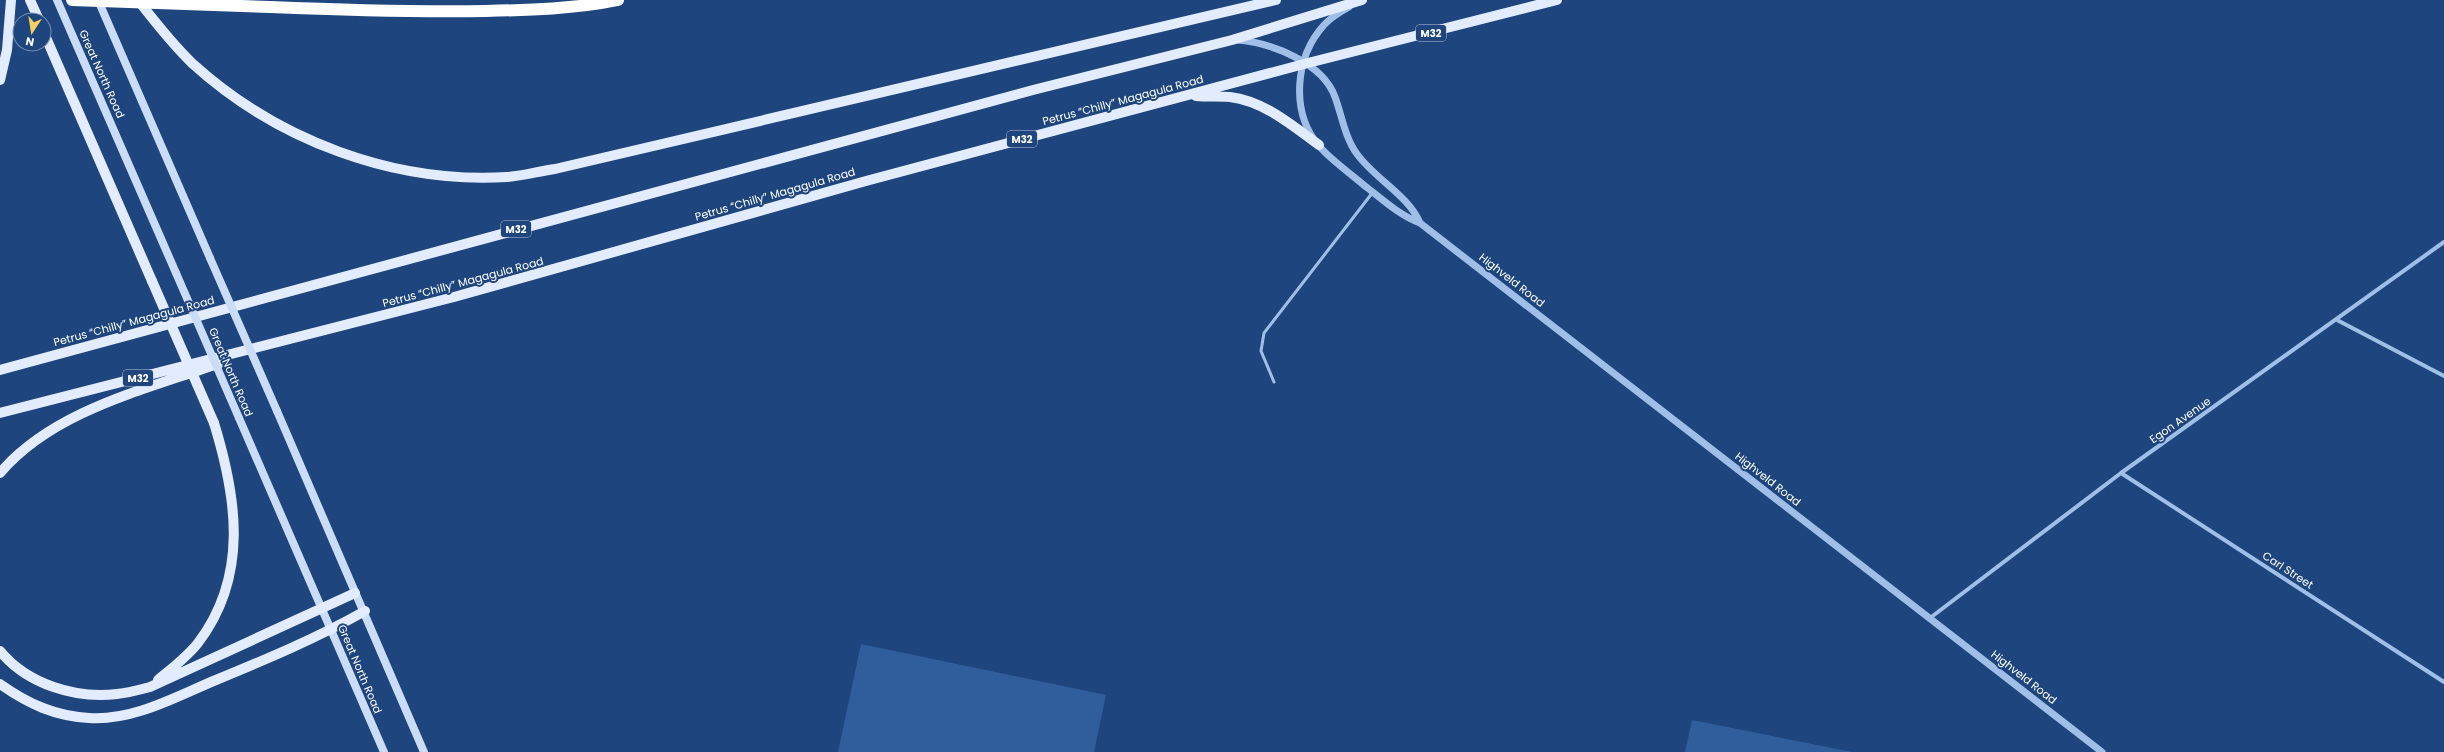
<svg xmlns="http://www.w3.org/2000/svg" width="2444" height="752" viewBox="0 0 2444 752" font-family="Poppins,sans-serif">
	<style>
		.green { fill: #305e9c }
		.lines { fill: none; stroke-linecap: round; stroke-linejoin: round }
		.service { stroke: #a0bfe8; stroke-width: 3 }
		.minor { stroke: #a0bfe8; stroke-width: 4 }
		.tertiary { stroke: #a0bfe8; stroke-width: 7 }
		.secondary { stroke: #cbdcf6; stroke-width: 8 }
		.primary { stroke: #e3ecfe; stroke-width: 10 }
		.motorway { stroke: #fff; stroke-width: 12 }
		.secondary-bridge { stroke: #cbdcf6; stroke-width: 8 }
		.primary-bridge { stroke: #e3ecfe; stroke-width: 10 }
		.motorway-bridge { stroke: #fff; stroke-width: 12 }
		.labels { text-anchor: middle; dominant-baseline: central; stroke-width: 4; stroke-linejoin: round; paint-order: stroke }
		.shield { fill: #1e457d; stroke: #bcc7d8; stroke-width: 1 }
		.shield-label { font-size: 10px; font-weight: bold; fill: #fff }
		.street-label { font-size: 11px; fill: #fff; stroke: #1e457d }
	</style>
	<rect width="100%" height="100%" fill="#1e457d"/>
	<path class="green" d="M861,644L1106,695L1094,752H838Z
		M1692,720L1852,752H1685Z"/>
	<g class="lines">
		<path class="service" d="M1274,382L1261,351L1264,333L1373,192"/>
		<path class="minor" d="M2337,320L2444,376
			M2121,473L2444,682
			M1930,618L2121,473L2444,242"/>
		<path class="tertiary" d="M1349,7C1340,12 1331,17 1324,25C1295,57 1290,112 1319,146C1332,161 1350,173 1365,186C1383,200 1399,215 1420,223L2102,752
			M1238,40C1272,43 1323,63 1335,97C1342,116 1345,138 1357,154C1375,179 1408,195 1420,223"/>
		<path class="secondary" d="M57,0L176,273
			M98,0L210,258
			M277,411L424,752
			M239,418L384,752"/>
		<path class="primary" d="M30,0L39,20
			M138,0C155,22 173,45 193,64C277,140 393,184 507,177C523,176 540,171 555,169L1276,0
			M44,33L152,281
			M0,80L7,50L11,0
			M1196,96C1207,97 1219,96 1230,97C1264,101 1293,126 1319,145
			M0,370L1033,90L1232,40L1362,0
			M0,413L454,297L866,181L1304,64L1557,0
			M0,473C54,410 145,390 220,363
			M0,651C27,684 75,699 117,694C128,693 139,690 150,687L355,593
			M158,680C171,669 187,657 198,643C249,576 237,498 214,423
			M0,684C28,704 55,716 89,718C134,721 177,696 216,680C267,659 317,638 365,611"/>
		<path class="motorway" d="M270,7C342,10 413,12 485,11C529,10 575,9 618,0"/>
		<path class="secondary-bridge" d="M210,258L277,411
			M176,273L239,418"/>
		<path class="primary-bridge" d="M152,281L214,423"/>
		<path class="motorway-bridge" d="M72,0L270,7"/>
	</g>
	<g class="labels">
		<g class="shield">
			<rect x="1416" y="25" width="30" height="16" rx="3"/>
			<rect x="1007" y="131" width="30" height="16" rx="3"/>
			<rect x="501" y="221" width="30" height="16" rx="3"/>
			<rect x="123" y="370" width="30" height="16" rx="3"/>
		</g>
		<g class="shield-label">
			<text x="1431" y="33">M32</text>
			<text x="1022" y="139">M32</text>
			<text x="516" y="229">M32</text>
			<text x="138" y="378">M32</text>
		</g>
		<g class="street-label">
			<text transform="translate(102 74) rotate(66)">Great North Road</text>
			<text transform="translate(1123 100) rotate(-15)">Petrus “Chilly” Magagula Road</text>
			<text transform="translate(775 194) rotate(-16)">Petrus “Chilly” Magagula Road</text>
			<text transform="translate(1512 280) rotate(38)">Highveld Road</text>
			<text transform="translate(463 282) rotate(-15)">Petrus “Chilly” Magagula Road</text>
			<text transform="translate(134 321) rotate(-15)">Petrus “Chilly” Magagula Road</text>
			<text transform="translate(231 372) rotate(67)">Great North Road</text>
			<text transform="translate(2180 420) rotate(-35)">Egon Avenue</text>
			<text transform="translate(1768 479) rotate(38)">Highveld Road</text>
			<text transform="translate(2288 570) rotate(33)">Carl Street</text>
			<text transform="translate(360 669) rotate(67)">Great North Road</text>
			<text transform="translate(2024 677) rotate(38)">Highveld Road</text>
		</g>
	</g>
	<g transform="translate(32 32) rotate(192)"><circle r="19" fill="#1e457d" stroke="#788fb1"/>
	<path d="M0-3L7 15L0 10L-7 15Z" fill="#f7d05f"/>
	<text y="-6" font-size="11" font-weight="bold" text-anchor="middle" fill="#ffffff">N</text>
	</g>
</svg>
